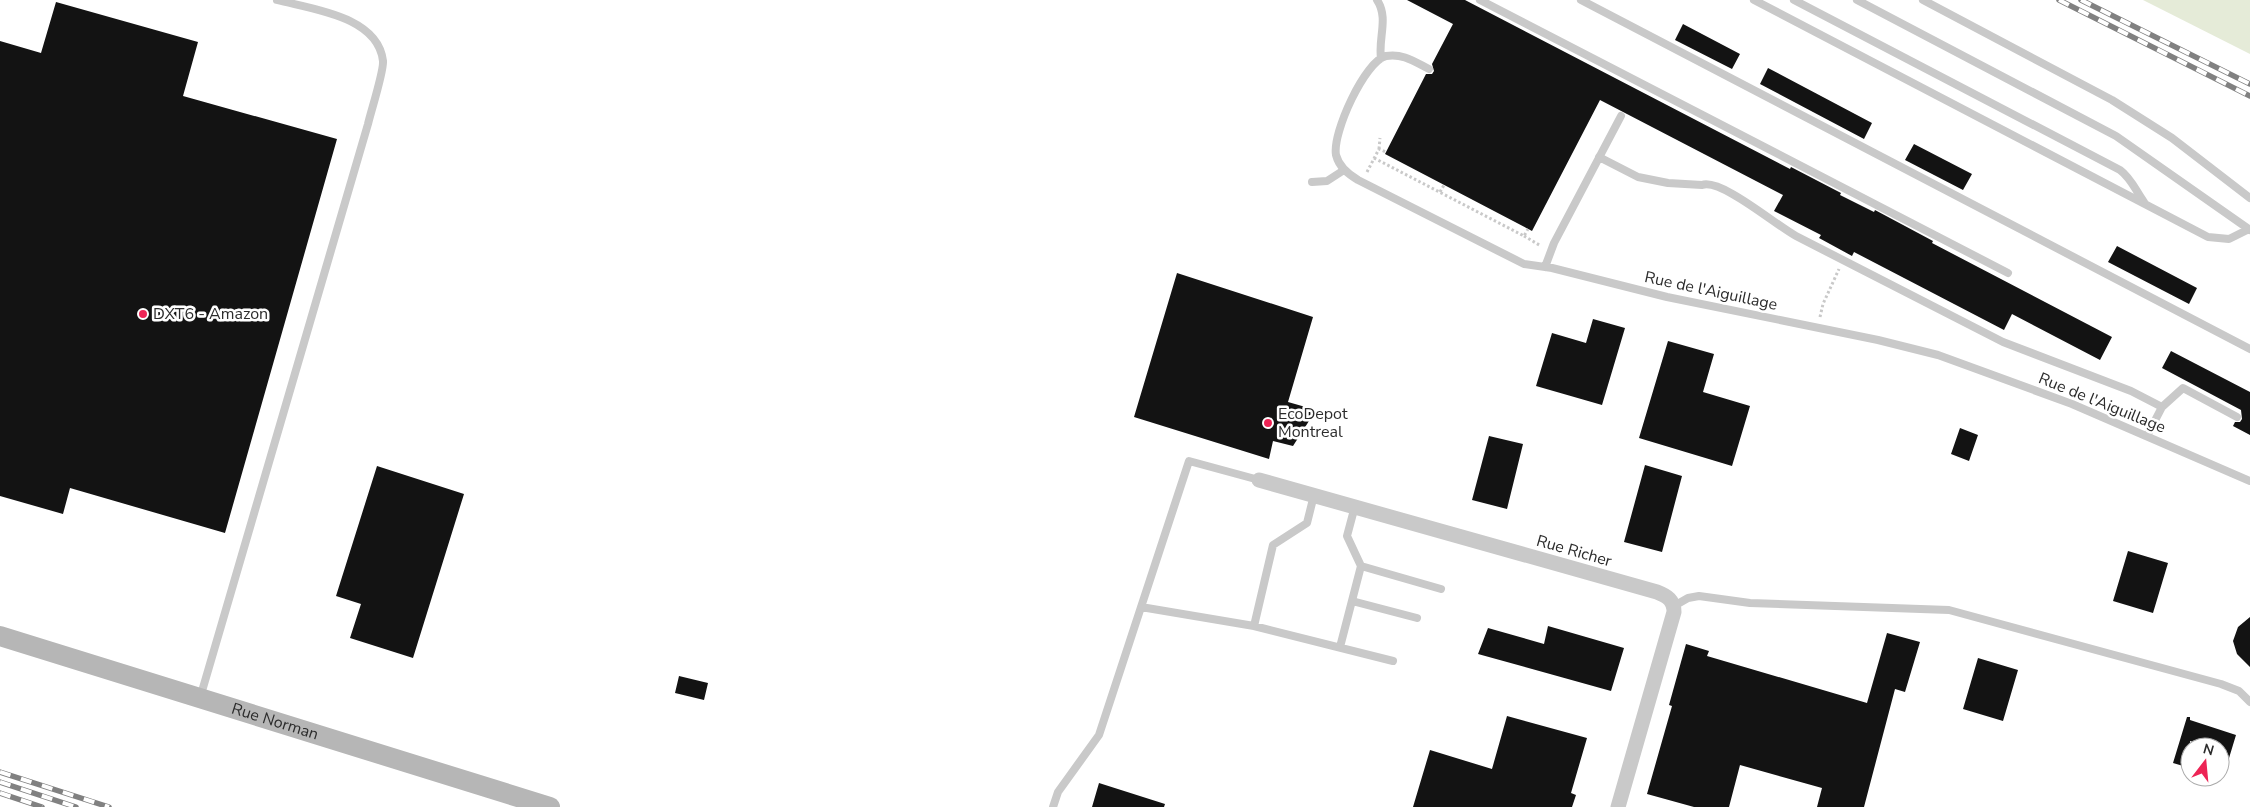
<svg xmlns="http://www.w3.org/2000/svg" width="2250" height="807" viewBox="0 0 2250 807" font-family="'Nunito Sans',sans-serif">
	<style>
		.green { fill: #e5ebd8 }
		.building { fill: #131313 }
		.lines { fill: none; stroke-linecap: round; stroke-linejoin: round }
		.path { stroke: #c9c9c9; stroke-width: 3; stroke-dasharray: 2.5 2.5; stroke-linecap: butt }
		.lane { stroke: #c9c9c9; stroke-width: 8 }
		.street { stroke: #c9c9c9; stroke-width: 15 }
		.secondary { stroke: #b6b6b6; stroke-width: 20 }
		.rail-casing { stroke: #818181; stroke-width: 5.5 }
		.rail { stroke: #fff; stroke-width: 4; stroke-dasharray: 11; stroke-linecap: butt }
		.poi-dot { fill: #ed2455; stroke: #fff; stroke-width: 2 }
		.labels { text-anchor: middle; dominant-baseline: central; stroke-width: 5; stroke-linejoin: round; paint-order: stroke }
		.street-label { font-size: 16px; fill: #2c2c2c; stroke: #fff }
		.poi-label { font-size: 16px; fill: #2c2c2c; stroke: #fff; text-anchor: start }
	</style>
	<rect width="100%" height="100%" fill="#fff"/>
	<path class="green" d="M2143,0H2250V54Z"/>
	<path class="building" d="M1407,0H1465L1790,169L1791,167L1841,193L1840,195L1874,212L1875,210L1933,241L1932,243L2112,337L2100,360L2012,314L2004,330L1854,252L1852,256L1819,238L1821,235L1774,211L1783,195L1600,100L1532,231L1385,154L1426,74H1432L1434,71L1432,64L1453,24Z
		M56,2L198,42L183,96L337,139L225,533L70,488L63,514L0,496V41L41,53Z
		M1683,24L1740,54L1732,69L1675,40Z
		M1768,68L1872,123L1864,139L1760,84Z
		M1914,144L1972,174L1963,190L1905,160Z
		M2117,246L2197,288L2189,304L2108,262Z
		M1177,273L1313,317L1288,402L1316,410L1293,446L1273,441L1269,459L1134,417Z
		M1593,319L1625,328L1602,405L1536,386L1552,333L1586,343Z
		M1668,341L1714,354L1703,392L1750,406L1732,466L1639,438Z
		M2171,351L2250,392V435L2233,426L2235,422H2240L2242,419L2241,410L2162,368Z
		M1960,428L1978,435L1969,461L1951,454Z
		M1489,436L1523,444L1507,509L1472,500Z
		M1645,465L1682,476L1662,552L1624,542Z
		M377,466L464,494L413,658L350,638L361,604L336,596Z
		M2128,551L2168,563L2153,613L2113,601Z
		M2250,617V667L2237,654L2233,641L2238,627Z
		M1548,626L1624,648L1611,691L1478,654L1488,628L1544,644Z
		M1887,633L1920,642L1905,692L1895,689L1864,807H1817L1822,788L1740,765L1729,807H1694L1647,794L1672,706L1669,705L1686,644L1709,651L1707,656L1867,703Z
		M1978,658L2018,670L2003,721L1963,709Z
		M679,676L708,683L704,700L675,693Z
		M1507,716L1587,738L1571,793L1576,795L1572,807H1413L1430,750L1492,769Z
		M2187,717H2190V720L2236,735L2223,778H2220V747H2210L2190,741V768L2173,763Z
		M1099,783L1165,804L1164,807H1092Z"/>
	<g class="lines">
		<path class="path" d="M1379,149L1380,138
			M1374,158L1524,236L1528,229
			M1367,172L1379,149L1386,152
			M1440,192L1444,185
			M1524,236L1541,246
			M1820,317L1823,304L1839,269"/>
		<path class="lane" d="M1377,0C1389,18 1378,38 1381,58
			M1480,0L2008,273
			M1581,0L2250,349
			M1754,0L2208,237L2229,239L2249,229
			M1794,0L2120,170C2131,178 2136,191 2144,202
			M1857,0L2116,136L2250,230
			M1923,0L2112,100L2172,138L2250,198
			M1429,69C1415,62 1403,53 1386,56C1365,61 1332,133 1336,155C1339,167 1348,174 1358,180L1524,264L1552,268L1667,297L1878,340L1938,355L2072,404L2250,481
			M1599,157L1638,177L1668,183L1702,185C1721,178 1777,226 1796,236L2003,342L2131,391L2162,407L2183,388L2237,417
			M1312,182L1327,181L1344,170
			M1545,267L1554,243L1621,116
			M2147,436L2162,407
			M1355,506L1347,536L1361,566
			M1352,601L1417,618
			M1674,606L1688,598L1699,596L1750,603L1949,610L2221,684L2239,691L2250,702
			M1141,607L1254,626L1393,661
			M1254,626L1273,545L1307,523L1314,495
			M1340,647L1361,566L1441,589
			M200,698L368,124C371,111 384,71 383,61C378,16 311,9 277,0
			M1053,807L1058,792L1099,735L1189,461L1259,480"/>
		<path class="street" d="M1259,480L1657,592C1667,596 1674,600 1674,612L1618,807"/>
		<path class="secondary" id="s1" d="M0,636L550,807"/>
		<g class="rail-casing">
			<path id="rail" d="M2059,0L2250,96
				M2081,0L2250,84
				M0,772L109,807
				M0,782L76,807
				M0,793L42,807"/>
		</g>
		<use href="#rail" class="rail"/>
	</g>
	<g class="poi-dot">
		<circle cx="143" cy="314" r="5"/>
		<circle cx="1268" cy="423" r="5"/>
	</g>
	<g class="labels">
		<g class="street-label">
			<text transform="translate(1711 291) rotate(12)">Rue de l'Aiguillage</text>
			<text transform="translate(2102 403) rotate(22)">Rue de l'Aiguillage</text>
			<text transform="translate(1574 551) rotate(16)">Rue Richer</text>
			<text stroke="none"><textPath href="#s1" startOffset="288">Rue Norman</textPath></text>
		</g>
		<g class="poi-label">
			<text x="153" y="314">DXT6 - Amazon</text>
			<text x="1278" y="414">EcoDepot<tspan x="1278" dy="18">Montreal</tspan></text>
		</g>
	</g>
	<g transform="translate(2205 762) rotate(16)"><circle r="24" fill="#ffffff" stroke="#ababab"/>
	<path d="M0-4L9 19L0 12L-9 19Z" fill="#ed2455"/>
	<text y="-8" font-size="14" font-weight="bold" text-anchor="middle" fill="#2c2c2c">N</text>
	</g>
</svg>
